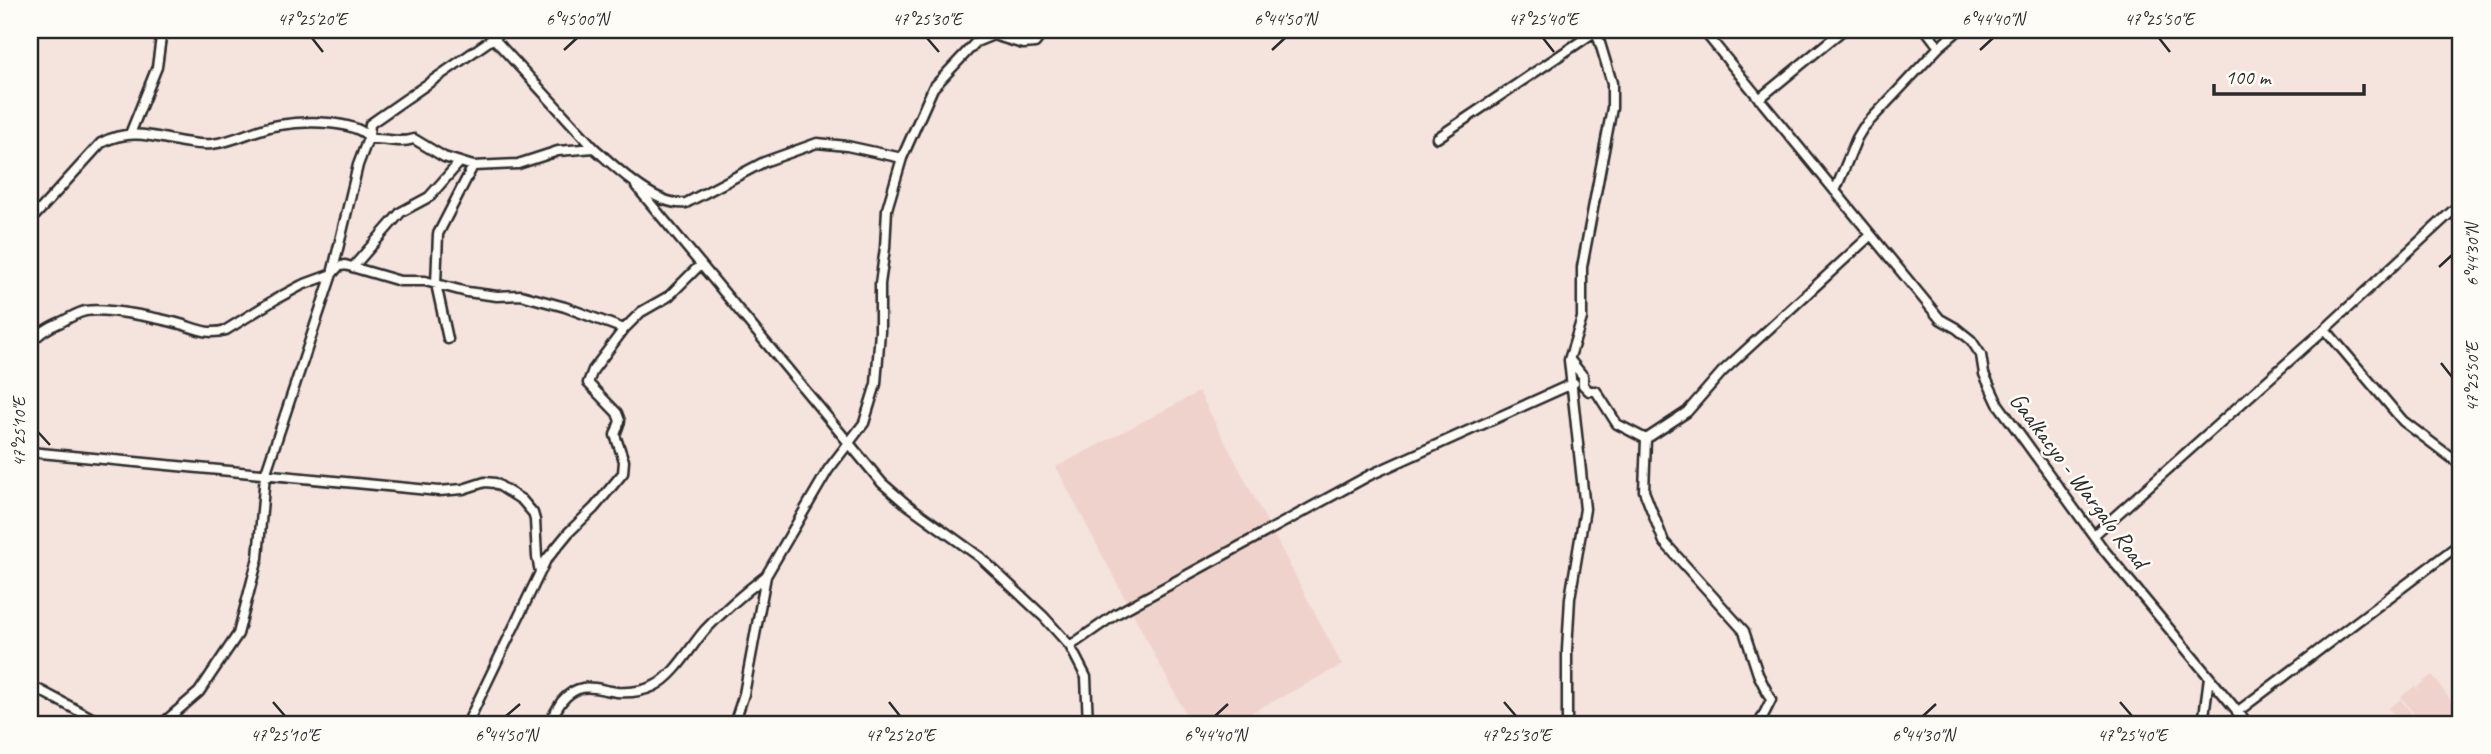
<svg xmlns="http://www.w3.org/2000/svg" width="2491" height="754" viewBox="0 0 2491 754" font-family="Caveat,sans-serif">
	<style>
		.built { fill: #f0d2cc }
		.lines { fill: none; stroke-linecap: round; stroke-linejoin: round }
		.minor-casing { stroke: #2b2b2b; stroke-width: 13 }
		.minor { stroke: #fdfcf7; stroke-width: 8 }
		.ticks { fill: none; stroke: #2b2b2b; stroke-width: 2.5 }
		.labels { text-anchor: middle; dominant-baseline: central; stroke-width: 5; stroke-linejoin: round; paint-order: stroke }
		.street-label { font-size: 24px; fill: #2b2b2b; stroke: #fdfcf7 }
		.neatline { fill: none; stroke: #2b2b2b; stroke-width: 2.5 }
		.ticks-label { font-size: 18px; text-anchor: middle; fill: #2b2b2b }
	</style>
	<rect width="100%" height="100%" fill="#f5e3de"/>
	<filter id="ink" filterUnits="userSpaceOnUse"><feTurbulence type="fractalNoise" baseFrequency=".0143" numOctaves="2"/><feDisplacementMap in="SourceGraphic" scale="14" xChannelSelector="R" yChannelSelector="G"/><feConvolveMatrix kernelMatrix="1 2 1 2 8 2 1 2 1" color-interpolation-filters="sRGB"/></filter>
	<g filter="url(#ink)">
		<path class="built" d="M1199,392L1342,665L1230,724H1191L1056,467Z
			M2432,675L2461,714L2449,724H2422L2401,697L2415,686L2419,691L2417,687Z
			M2401,699V700L2420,724H2401L2389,708Z"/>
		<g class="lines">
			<g class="minor-casing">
				<path id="minor" d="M486,30L594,148
					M1703,30L1940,319L1956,328L1971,340L1981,355L1984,374L1998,404L2104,550L2248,724
					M1926,30L1939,47
					M1759,99L1843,30
					M130,134L157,67L162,30
					M1437,138L1596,31
					M636,186L882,483L905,503L980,557L1044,617L1070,646L1086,677L1088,724
					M1835,191L1857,138L1863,128L1939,47L1959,30
					M30,221L101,143C140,122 173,147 212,144C235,142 256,128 279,125C304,121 355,119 371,139C388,138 397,144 414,139L444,157L473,166L518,164L558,151L594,148C616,167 655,207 686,203L764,162L817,143L847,146L902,158
					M354,266L401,212L429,197L459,163
					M2325,329L2403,421L2461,465
					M448,339L436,284L438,234L473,166
					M30,344C37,334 49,327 61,322C68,319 78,312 86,311C106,307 163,319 184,325C199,330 209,335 226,330L276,299L302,285L332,274L338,267L345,265L400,281H425L467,292L497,296L521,295L565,307L624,329
					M1570,360L1583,376V385L1589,391H1596L1617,424L1646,439L1644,491L1664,542L1744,631L1758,674L1771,700L1759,724
					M1646,439L1687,412L1722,372L1871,235
					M30,452L439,491L463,489L485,482L495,483L522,500L533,513L535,520L537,557L540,572
					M2094,535L2325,329L2461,203
					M1070,646L1116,614L1370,475L1574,383
					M30,685L103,724
					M2237,712L2461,543
					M162,724L199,692L238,634L258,558L265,475L332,274L358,165L369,136L370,124L505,30
					M467,724L546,560L569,532L594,508L623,473L624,461L615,435L620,421L617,413L588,383L593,370L624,329L641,312L669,296L701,264
					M548,724C553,717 557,708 562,701C580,680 595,689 617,692C629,693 643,691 654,686C675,676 690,647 705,630C723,611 745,592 766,576
					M734,724L744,694L766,576L828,470L864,423L876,384L880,331V284L885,248L887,209L902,158L933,88L976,42L993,35L1023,44L1035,43L1045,30
					M1567,724V650L1570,598L1585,509L1569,360L1582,318V267L1612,108V83L1596,30
					M2203,724L2209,677"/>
			</g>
			<use href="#minor" class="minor"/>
		</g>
	</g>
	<path class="ticks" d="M312,38L323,52M927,38L939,52M1543,38L1554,52M2159,38L2170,52M564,50L577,38M1272,50L1285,38M1980,50L1993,38M2439,267L2452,255M2441,363L2452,377M38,432L50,445M273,702L285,716M889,702L900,716M1504,702L1516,716M2120,702L2132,716M506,716L520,704M1215,716L1228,704M1923,716L1936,704"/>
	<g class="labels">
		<g class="street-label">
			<text transform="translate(2079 480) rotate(53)">Gaalkacyo - Wargalo Road</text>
		</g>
	</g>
	<rect width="2491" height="754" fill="none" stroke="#fdfcf7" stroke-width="77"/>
	<path d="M2214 84v10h150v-10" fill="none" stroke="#2b2b2b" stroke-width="3.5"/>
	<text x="2225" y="84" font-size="21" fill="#2b2b2b" stroke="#fdfcf7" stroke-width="5" paint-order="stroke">100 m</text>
	<rect x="38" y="38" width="2414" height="678" class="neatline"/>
	<g class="ticks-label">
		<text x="312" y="25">47°25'20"E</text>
		<text x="577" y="25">6°45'00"N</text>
		<text x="927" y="25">47°25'30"E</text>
		<text x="1285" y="25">6°44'50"N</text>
		<text x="1543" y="25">47°25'40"E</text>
		<text x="1993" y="25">6°44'40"N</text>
		<text x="2159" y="25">47°25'50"E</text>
		<text transform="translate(2472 255) rotate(-90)" y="6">6°44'30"N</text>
		<text transform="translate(2472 377) rotate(-90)" y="6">47°25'50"E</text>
		<text transform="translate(19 432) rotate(-90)" y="6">47°25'10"E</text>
		<text x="285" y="741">47°25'10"E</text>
		<text x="506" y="741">6°44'50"N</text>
		<text x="900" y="741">47°25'20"E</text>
		<text x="1215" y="741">6°44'40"N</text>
		<text x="1516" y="741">47°25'30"E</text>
		<text x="1923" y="741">6°44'30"N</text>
		<text x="2132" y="741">47°25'40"E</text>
	</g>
</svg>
